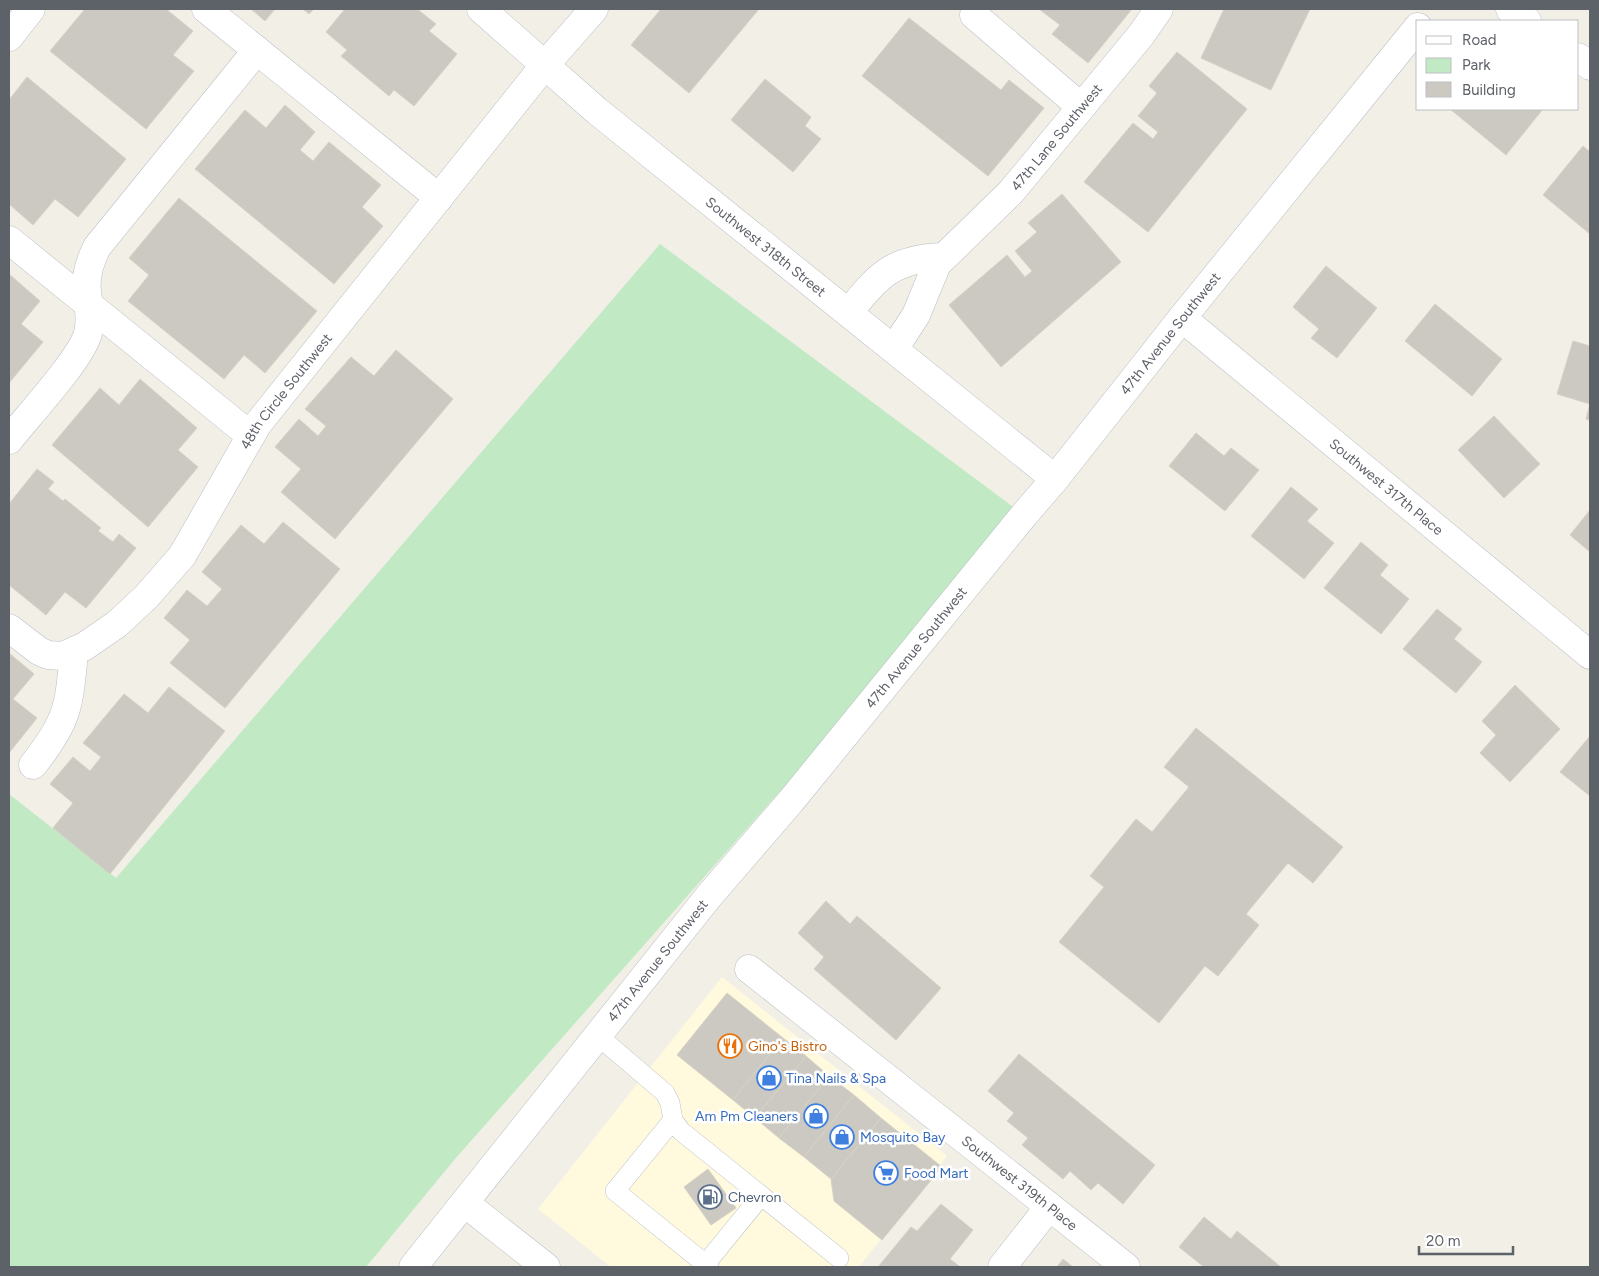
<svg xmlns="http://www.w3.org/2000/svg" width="1599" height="1276" viewBox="0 0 1599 1276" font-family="Figtree,sans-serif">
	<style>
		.commercial { fill: #fffadd }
		.green { fill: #c1eac4 }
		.building { fill: #ccc9c3; stroke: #d6d2c3 }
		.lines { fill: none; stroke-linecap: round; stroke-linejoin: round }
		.lane-casing { stroke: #bdbfc6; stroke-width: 20 }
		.street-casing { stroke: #bdbfc6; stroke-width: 29 }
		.secondary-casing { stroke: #bbbec5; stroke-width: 29 }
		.lane { stroke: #fff; stroke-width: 19 }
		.street { stroke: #fff; stroke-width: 28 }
		.secondary { stroke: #fff; stroke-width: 28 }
		.labels { text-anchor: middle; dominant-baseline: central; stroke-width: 5; stroke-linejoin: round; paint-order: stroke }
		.street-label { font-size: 14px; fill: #5d6168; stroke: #fff }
		.food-label { font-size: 14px; fill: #c56008; stroke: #fff; text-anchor: start }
		.shop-label { font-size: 14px; fill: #366cbe; stroke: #fff; text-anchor: start }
		.service-label { font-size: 14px; fill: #4e5e75; stroke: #fff; text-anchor: start }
	</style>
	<rect width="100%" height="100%" fill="#f1efe6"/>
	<path class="commercial" d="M722,977L947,1156L859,1267H611L538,1209Z"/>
	<path class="green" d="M660,244L1024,515L455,1159L366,1267H9V794L116,878Z"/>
	<path class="building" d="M85,9H166L193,31L173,55L194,71L146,129L50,51Z
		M251,9H275L265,21Z
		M303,9H314L309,14Z
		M345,9H417L436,24L429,31L457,54L414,106L394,90L389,96L341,56L347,50L326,32Z
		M661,9H759L689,93L631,45Z
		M1039,9H1132L1088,63L1052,34L1060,25Z
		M1224,9H1310L1271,90L1201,58Z
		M909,18L1001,90L1009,80L1044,108L988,176L862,76Z
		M1177,52L1247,109L1148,232L1084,182L1133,123L1153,139L1158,132L1138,116L1157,93L1149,86Z
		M27,77L126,159L78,217L55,199L33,225L9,204V100Z
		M765,79L811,117L805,126L821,139L793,172L731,120Z
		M285,105L315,132L300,150L313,161L329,142L381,185L362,207L383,226L334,284L195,169L245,110L266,128Z
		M1450,109H1543L1506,155Z
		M1583,146L1590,152V234L1543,195Z
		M1062,194L1121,262L1001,367L949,305L1007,255L1025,277L1032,271L1015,251L1037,232L1028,223Z
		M179,198L317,311L265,373L244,355L224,379L128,301L149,275L129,258Z
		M1326,266L1377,308L1337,358L1311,338L1319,329L1293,307Z
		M9,274L40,301L21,324L43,342L9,383Z
		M1435,304L1502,359L1472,396L1405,341Z
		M1573,341L1590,346V404L1557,394Z
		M396,350L453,399L335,539L281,492L301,469L275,447L299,419L318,436L326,426L305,409L351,357L374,376Z
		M140,379L197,428L178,450L198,467L148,527L52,445L100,388L119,405Z
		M1590,404V420L1586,419Z
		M1494,416L1540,464L1504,498L1458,450Z
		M1196,433L1224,456L1231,448L1259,470L1225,511L1169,466Z
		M37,469L54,482L48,489L63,501L65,499L101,528L98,531L113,542L119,534L136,548L86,608L65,592L46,615L9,585V504Z
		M1291,487L1318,509L1307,521L1334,543L1304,579L1251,536Z
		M1590,510V552L1570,535Z
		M283,522L340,569L225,708L170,663L190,640L164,618L187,590L207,606L222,589L202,572L241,525L264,544Z
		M1361,542L1388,565L1380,575L1409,599L1381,634L1324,588Z
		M1437,609L1462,629L1454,639L1482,662L1456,693L1403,649Z
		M9,653L34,674L13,699L37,718L9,753Z
		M1515,685L1560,729L1510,782L1480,753L1496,735L1482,721Z
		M169,687L225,731L110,874L53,828L73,803L50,784L73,757L90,771L101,757L83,743L124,694L148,713Z
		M1196,728L1343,847L1313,883L1288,863L1246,914L1259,925L1218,976L1205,966L1159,1023L1059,942L1104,887L1090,876L1136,819L1152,832L1189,787L1164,767Z
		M1590,736V796L1560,772Z
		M826,901L850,924L857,916L941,988L896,1040L814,969L824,957L798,933Z
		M727,993L783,1038L733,1100L677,1055Z
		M783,1038L806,1056L755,1118L733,1100Z
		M1019,1054L1155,1165L1123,1204L1098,1183L1091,1190L1070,1171L1063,1179L1022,1145L1028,1138L1007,1121L1014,1113L988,1091Z
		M806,1056L829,1076L779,1138L755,1118Z
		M829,1076L854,1095L804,1157L779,1138Z
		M854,1095L881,1118L831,1179L804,1157Z
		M881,1118L942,1167L882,1240L834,1201L831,1179Z
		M708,1169L736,1208L711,1225L684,1187Z
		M941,1204L973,1230L950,1259L959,1266L958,1267H878L911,1227L917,1231Z
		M1204,1217L1231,1239L1237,1231L1281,1267H1204L1179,1247Z
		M1063,1259L1073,1267H1057Z"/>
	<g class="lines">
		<g class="lane-casing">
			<path id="lane" d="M597,1035L665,1093L670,1103L673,1120
				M703,1267L761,1196
				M709,1267L615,1191L673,1120L681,1131L839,1258"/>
		</g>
		<g class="street-casing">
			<g id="street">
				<path d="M206,9L439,198"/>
				<path id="s1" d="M481,9L597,111L1055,479"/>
				<path d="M1510,9L1527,21"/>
				<path d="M974,15L1081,107"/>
				<path d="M9,37L31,9"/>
				<path d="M1578,57L1590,66"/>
				<path d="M9,240L251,436"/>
				<path d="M849,312C879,275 892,259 942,257"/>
				<path id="s2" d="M1182,318L1590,655"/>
				<path id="s3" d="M894,349L916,315L937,264L1011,192L1141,35L1159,9"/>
				<path d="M9,440C27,417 82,358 88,333C92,318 88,306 87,291C85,275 90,261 97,247L257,50"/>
				<path id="s4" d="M9,628L39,651L48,655L63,656L85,646L117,624L146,597L182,556L257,425L544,66L594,9"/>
				<path d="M33,765C68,721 69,707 74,652"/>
				<path id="s5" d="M749,969L1126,1267"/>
				<path d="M1002,1267L1049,1207"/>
			</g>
		</g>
		<g class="secondary-casing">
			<g id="secondary">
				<path d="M466,1204L546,1267"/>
				<path id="s6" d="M413,1267L709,896L791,801L1024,515L1055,479L1182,318L1418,27"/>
			</g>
		</g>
		<use href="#lane" class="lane"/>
		<use href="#street" class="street"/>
		<use href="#secondary" class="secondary"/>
	</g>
	<defs>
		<g id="restaurant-ring" transform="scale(1.25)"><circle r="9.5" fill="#fff" stroke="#e8710a" stroke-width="1.5"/><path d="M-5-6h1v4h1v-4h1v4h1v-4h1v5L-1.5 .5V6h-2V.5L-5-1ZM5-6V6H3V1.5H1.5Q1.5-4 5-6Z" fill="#e8710a"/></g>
		<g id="shop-ring" transform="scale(1.25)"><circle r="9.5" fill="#fff" stroke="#3f7fe0" stroke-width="1.5"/><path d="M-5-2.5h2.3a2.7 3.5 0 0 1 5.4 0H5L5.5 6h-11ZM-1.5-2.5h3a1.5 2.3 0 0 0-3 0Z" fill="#3f7fe0"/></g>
		<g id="supermarket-ring" transform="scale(1.25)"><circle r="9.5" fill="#fff" stroke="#3f7fe0" stroke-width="1.5"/><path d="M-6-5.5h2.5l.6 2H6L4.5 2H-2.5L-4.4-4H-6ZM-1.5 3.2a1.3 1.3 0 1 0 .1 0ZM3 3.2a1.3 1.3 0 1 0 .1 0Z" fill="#3f7fe0"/></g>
		<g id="fuel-ring" transform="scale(1.25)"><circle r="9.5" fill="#fff" stroke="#5c6f8a" stroke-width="1.5"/><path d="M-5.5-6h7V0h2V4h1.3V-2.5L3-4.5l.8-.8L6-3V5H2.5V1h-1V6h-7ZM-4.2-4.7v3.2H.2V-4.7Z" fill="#5c6f8a"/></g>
	</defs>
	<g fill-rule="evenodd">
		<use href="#restaurant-ring" x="730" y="1046"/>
		<use href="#shop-ring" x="769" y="1078"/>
		<use href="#shop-ring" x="816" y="1116"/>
		<use href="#shop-ring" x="842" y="1137"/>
		<use href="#supermarket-ring" x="886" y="1173"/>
		<use href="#fuel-ring" x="710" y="1197"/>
	</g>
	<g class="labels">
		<g class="street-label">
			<text stroke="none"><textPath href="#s3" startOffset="270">47th Lane Southwest</textPath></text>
			<text stroke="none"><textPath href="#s1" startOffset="371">Southwest 318th Street</textPath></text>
			<text stroke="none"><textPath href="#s6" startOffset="1202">47th Avenue Southwest</textPath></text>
			<text stroke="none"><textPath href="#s4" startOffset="415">48th Circle Southwest</textPath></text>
			<text stroke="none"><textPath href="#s2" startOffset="265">Southwest 317th Place</textPath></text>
			<text stroke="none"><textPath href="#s6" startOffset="798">47th Avenue Southwest</textPath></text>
			<text stroke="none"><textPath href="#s6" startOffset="392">47th Avenue Southwest</textPath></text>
			<text stroke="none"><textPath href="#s5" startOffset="345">Southwest 319th Place</textPath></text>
		</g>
		<g class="food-label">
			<text x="748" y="1046">Gino's Bistro</text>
		</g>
		<g class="shop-label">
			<text x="786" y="1078">Tina Nails &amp; Spa</text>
			<text x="798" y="1116" text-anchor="end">Am Pm Cleaners</text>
			<text x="860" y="1137">Mosquito Bay</text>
			<text x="904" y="1173">Food Mart</text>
		</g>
		<g class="service-label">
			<text x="728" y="1197">Chevron</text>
		</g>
	</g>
	<rect width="1599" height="1276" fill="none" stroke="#5d6168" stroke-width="20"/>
	<rect x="1416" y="20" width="162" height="90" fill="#ffffff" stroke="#bec0c3"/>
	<rect x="1426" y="36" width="25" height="8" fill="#ffffff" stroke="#bec0c3"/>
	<text x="1462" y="45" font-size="15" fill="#5d6168">Road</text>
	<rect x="1426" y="58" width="25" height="15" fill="#c1eac4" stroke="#bec0c3"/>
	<text x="1462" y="70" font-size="15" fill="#5d6168">Park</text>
	<rect x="1426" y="82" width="25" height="15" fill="#ccc9c3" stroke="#bec0c3"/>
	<text x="1462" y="95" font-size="15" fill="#5d6168">Building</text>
	<path d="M1419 1246v8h94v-8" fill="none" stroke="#5d6168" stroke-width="2.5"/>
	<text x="1426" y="1246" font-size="15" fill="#5d6168" stroke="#ffffff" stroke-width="4" paint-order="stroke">20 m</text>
</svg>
